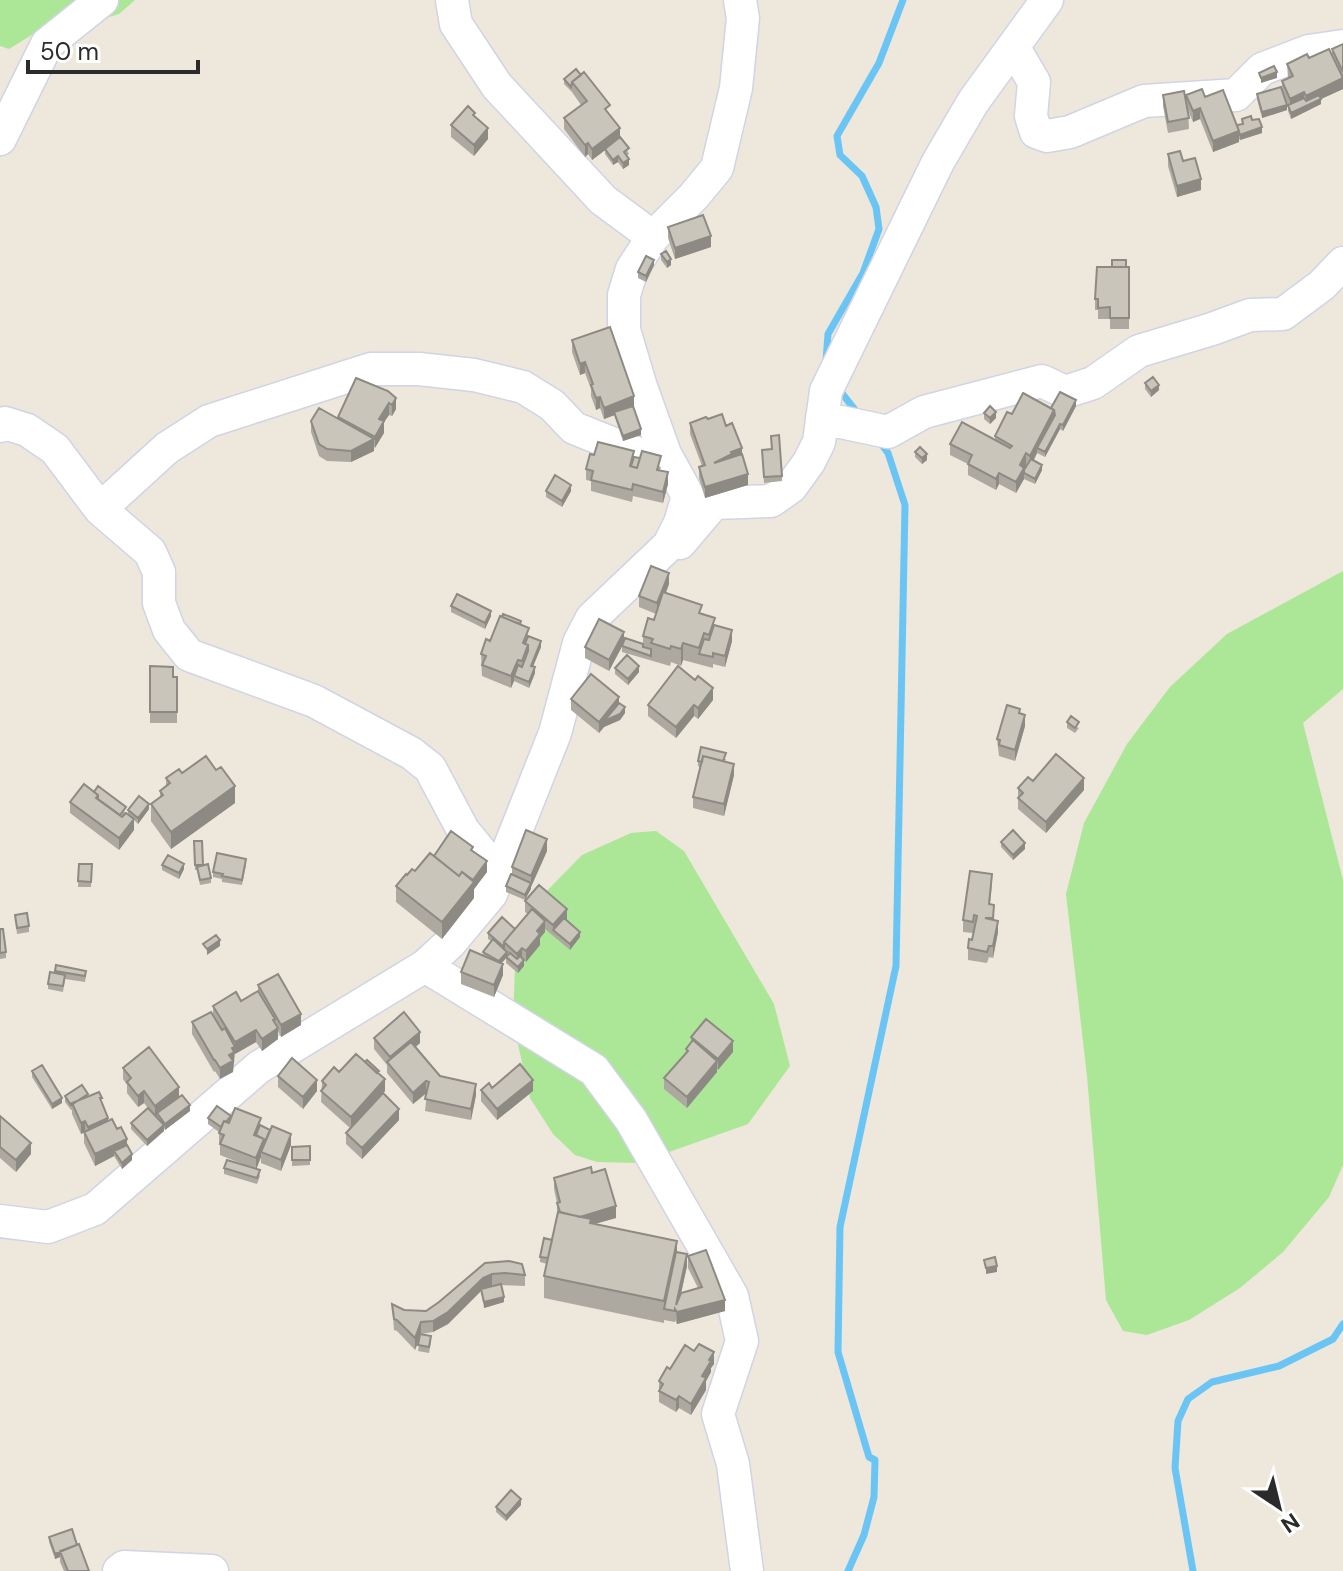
<svg xmlns="http://www.w3.org/2000/svg" width="1343" height="1571" viewBox="0 0 1343 1571" font-family="'DM Sans',sans-serif">
	<style>
		.green { fill: #abe796 }
		.lines { fill: none; stroke-linecap: round; stroke-linejoin: round }
		.stream { stroke: #6ac5f5; stroke-width: 7 }
		.minor-casing { stroke: #d1d4e4; stroke-width: 35 }
		.minor { stroke: #fff; stroke-width: 32 }
		.wall { fill: #ada9a1 }
		.shaded-wall { fill: #8d8a83 }
		.building { fill: #c9c5bb; stroke: #8d8a83; stroke-width: 2 }
	</style>
	<rect width="100%" height="100%" fill="#ede7dc"/>
	<path class="green" d="M0,0H135L119,14L79,26H46L9,49L0,46Z
		M1343,571V689L1303,723L1343,880V1165L1329,1197L1283,1252L1240,1288L1189,1320L1147,1335L1123,1331L1106,1300L1087,1076L1066,894L1084,823L1127,744L1170,687L1227,634Z
		M656,831L684,851L774,1004L790,1066L748,1124L638,1163L597,1162L575,1155L553,1134L530,1098L513,1022L516,940L540,898L582,855L631,833Z"/>
	<g class="lines">
		<path class="stream" d="M826,361L828,334L863,273L879,229L876,207L862,176L840,155L837,136L879,63L903,0
			M837,387L859,415
			M848,1571L864,1535L874,1497L875,1460L869,1457L838,1352L840,1227L896,966L905,505L888,453L879,441
			M1193,1571L1175,1468L1178,1421L1188,1399L1212,1382L1279,1366L1333,1339L1343,1324"/>
		<g class="minor-casing">
			<path id="minor" d="M452,0L456,24L497,86L603,200L653,237
				M1014,48L1034,82L1031,116L1036,132L1047,136L1070,132L1144,101L1236,95L1262,69L1309,51L1343,46
				M0,139L47,44L102,0
				M822,418L888,432L924,412L1042,381L1065,392L1093,383L1139,351L1212,329L1250,315L1283,314L1322,285L1343,263
				M0,426L5,423L27,430L55,449L100,509L150,552L159,572V603L169,630L189,655L314,701L411,753L430,768L463,830L485,857L502,869
				M100,509L167,448L209,421L371,369H419L474,375L523,387L552,405L574,428L654,460L665,454
				M680,543L714,503L771,501L791,487L809,462L819,442L826,391L938,162L973,102L1047,0
				M425,966L594,1070L631,1120L732,1296L742,1341L718,1414L733,1464L747,1571
				M0,1221L48,1227L95,1209L259,1067L425,966L450,943L491,894L555,733L579,643L592,618L669,545L680,523L688,496L665,454L641,387L624,330V295L632,269L653,237L694,196L717,168L736,88L743,18L740,0
				M119,1571L124,1567L212,1571"/>
		</g>
		<use href="#minor" class="minor"/>
	</g>
	<path class="wall" d="M1343,44V89L1321,99V104L1291,119L1288,111V105L1285,99L1287,110L1262,118L1257,99V94L1282,88V81L1288,78L1287,64L1309,58L1332,55V49Z
		M576,69L610,115L620,137L629,154L626,156L629,165L623,169L618,162L613,165L605,154V150L592,160L588,154L585,157L564,129V118L581,105L572,92L564,84V79Z
		M1163,95L1186,102V95L1205,97L1237,125L1242,124V119L1252,120L1262,133L1240,140L1239,139V142L1213,152L1200,119L1193,122L1188,110L1189,129L1168,133L1163,106Z
		M475,116L488,139L474,156L451,137V125Z
		M1168,154L1183,161L1201,190L1177,197L1168,166Z
		M668,227L711,247L675,259L668,238Z
		M661,254L671,265L667,268L661,260Z
		M654,265L646,282L638,278V272Z
		M1126,267H1129V329H1110V319H1098V310H1095V299Z
		M572,340L634,408L641,435L623,441L614,415L604,419L600,408L596,410L591,396V389L585,373L580,375L572,352Z
		M356,378L396,409L392,416L389,415L384,422V433L374,448V451L351,462L327,461L319,456L311,432V421L338,418Z
		M1145,383L1159,390L1151,397L1145,389Z
		M1076,406L1063,431L1060,429L1045,457L1037,453L1034,460L1042,470L1035,484L1024,479L1016,493L999,484L996,490L968,475V464L950,455V444L995,440V436L1012,414L1051,408Z
		M984,413L996,418L990,424L984,419Z
		M708,419L726,426L742,454L748,485L705,498L699,478V467L702,466L690,434V423Z
		M762,450L782,476V481L764,483Z
		M915,452L927,460L922,464L915,457Z
		M594,455L634,457L661,467L660,470L668,484L663,503L633,496L632,502L591,491V481L586,480V469Z
		M546,491H571L562,507L546,497Z
		M669,584L666,593L702,614L732,641L725,667L713,664V668L683,660L681,666L671,662L670,666L622,652V645L609,671L585,658V647L624,642L643,644V636L654,620L656,614L639,607V596Z
		M451,606L491,616L485,629L451,612Z
		M521,625L529,637L541,647L533,667L535,673L529,688L514,681L511,688L482,676L481,654Z
		M150,666L173,677H177V723H150Z
		M615,668L639,672L628,685L615,674Z
		M571,699L619,703L625,713L620,720L604,727L599,733L571,710Z
		M713,700L698,719L694,716L676,738L648,716V705Z
		M1020,714L1025,726L1015,761L999,756L997,739Z
		M1067,722L1079,728L1075,733L1067,728Z
		M726,759L725,762L734,775L724,816L693,808V797L700,767L698,766V761Z
		M182,773L235,803L171,849L151,821V804L160,798V791L166,786V778Z
		M1033,781L1084,790L1046,833L1018,809V788Z
		M94,792L128,814V810L149,809L138,824L134,820V830L119,850L70,813V802Z
		M194,841L203,865L211,878V883L200,885L197,870H195Z
		M1001,842L1025,849L1013,860L1001,847Z
		M473,851L487,872L474,889V898L442,939L396,902V886L407,875L415,871L434,856Z
		M547,851L525,900L506,892V886L512,875V867Z
		M79,864H92L91,887H78Z
		M162,865L184,869L179,879L162,870Z
		M246,865L242,885L222,882V879L213,877V872Z
		M992,885L990,904L998,932L993,958L989,957L987,963L968,960V948L972,940L975,927L973,933L963,932V920Z
		M525,901L567,920L580,937L570,950L545,929V932L540,938V945L526,962L524,960V966L518,973L506,963V958L502,963L503,975L494,997L461,984V972L483,955V952L491,941L488,939V933L515,929L528,914L525,912Z
		M15,915L29,926V932L17,934Z
		M0,929L6,952V958L0,959Z
		M56,965L86,976L85,982L65,979L63,992L48,989V984L55,973Z
		M258,985L301,1025L281,1037L278,1031V1039L262,1051L256,1042L235,1054V1053L233,1072L220,1079L215,1071L214,1072L192,1034V1022L213,1015V1006L241,1001L258,991Z
		M691,1037L733,1052L717,1070V1072L687,1108L664,1089V1078L686,1054V1049L691,1043Z
		M374,1038L420,1043L416,1047L440,1076L476,1095L471,1120L425,1111L427,1093L413,1104L387,1073V1065L374,1049Z
		M123,1068L179,1096L190,1111L165,1130L164,1128V1131L147,1146L131,1129V1123L148,1108L144,1103L138,1107L127,1093V1085L123,1079Z
		M32,1071L62,1103L52,1109L32,1077Z
		M339,1072L379,1074L385,1091L370,1107L399,1120L362,1159L346,1144V1133L350,1128L321,1102L322,1081Z
		M278,1076L317,1091L303,1109L278,1087Z
		M492,1088L533,1091L497,1120L481,1101V1090Z
		M65,1096H88L102,1103L108,1120L117,1129L127,1145L132,1160L122,1169L114,1156L95,1166L84,1143V1132L81,1134L72,1114V1110H71L65,1102Z
		M0,1116L31,1154L16,1172L0,1158Z
		M231,1116L261,1126L291,1145L281,1171L261,1163V1157L256,1169L260,1176L257,1184L224,1174V1168L250,1167L220,1155V1145L219,1144V1132L208,1124V1118Z
		M310,1146V1165L292,1166V1147Z
		M592,1173L616,1218L594,1224L677,1252L687,1266L681,1293L698,1288L688,1268V1256L725,1311L677,1324L675,1320V1322L664,1320V1323L544,1298V1276L547,1264L540,1262V1257L552,1240L557,1214V1203L554,1189V1178Z
		M485,1263L525,1275V1286L501,1285L504,1302L484,1308L481,1291L448,1324L433,1332L421,1334L431,1342L429,1353L418,1351L420,1338L415,1350L397,1331L394,1330L392,1304L404,1310L426,1311L439,1302Z
		M714,1364L711,1368V1372L706,1381V1390L691,1415L679,1408L676,1412L659,1402V1381L670,1369Z
		M521,1505L506,1521L496,1512V1507Z
		M49,1537L77,1545L89,1571H64L60,1562V1557L55,1559L49,1542Z"/>
	<path class="shaded-wall" d="M1277,72V78L1261,83V78Z
		M1343,78V89L1321,99V104L1291,119V113L1306,106V96Z
		M1304,92V103L1290,110V99Z
		M1287,105V110L1262,118V112Z
		M1200,108V119L1193,122V111Z
		M1262,127V133L1240,140V135Z
		M488,128V139L474,156V145Z
		M620,128V139L592,160V149Z
		M1239,131V142L1213,152V141Z
		M588,143V154L585,157V145Z
		M618,156V162L613,165V160Z
		M629,159V165L623,169V163Z
		M1201,179V190L1177,197V186Z
		M711,236V247L675,259V248Z
		M671,259V265L667,268V262Z
		M654,260V265L646,282V276Z
		M585,362V373L580,375V364Z
		M1159,385V390L1151,397V391Z
		M634,396V408L604,419V408Z
		M600,397V408L596,410V398Z
		M396,398V409L392,416V405Z
		M1076,400V406L1063,431V425Z
		M389,403V415L384,422V433L375,448V437L379,419Z
		M1054,410V421L1037,448V453L1030,467V456Z
		M996,412V418L990,424V418Z
		M1060,424V429L1045,457V452Z
		M641,429V435L623,441V436Z
		M374,439V451L351,462V451Z
		M742,448V460L714,463L731,452Z
		M1026,453V465L1024,470V479L1016,493V482L1020,465Z
		M927,454V460L922,464V458Z
		M1042,465V470L1035,484V479Z
		M668,472V484L663,503V492Z
		M999,473V484L996,490V479Z
		M748,474V485L705,498V487Z
		M571,485V491L562,507V501Z
		M669,573V584L657,614V603Z
		M491,611V616L485,629V623Z
		M732,630V641L725,667V656Z
		M624,632V643L609,671V660Z
		M541,641V647L531,671V666Z
		M683,643V660L681,666V649Z
		M518,660V671L514,676V681L511,688V676Z
		M639,666V672L628,685V679Z
		M535,667V673L529,688V682Z
		M713,688V700L698,719V708Z
		M619,697V709L625,707V713L620,720L604,727L599,733V722Z
		M694,705V716L676,738V727Z
		M1025,715V726L1015,761V750Z
		M734,764V775L724,816V804Z
		M1084,778V790L1046,833V822Z
		M235,786V803L171,849V832Z
		M149,804V809L138,824V818Z
		M134,819V830L119,850V838Z
		M547,839V851L531,887V876Z
		M1025,843V849L1013,860V855Z
		M487,861V872L474,889V898L442,939V922Z
		M184,864V869L179,879V873Z
		M531,883V889L525,900V895Z
		M567,909V920L553,930V936V925Z
		M545,921V932L540,938V945L526,962V951L537,931Z
		M998,921V932L993,958V946Z
		M580,932V937L570,950V944Z
		M220,940V946L207,955V949Z
		M522,948V959L517,965V954Z
		M507,952V957L499,966V961Z
		M524,960V966L518,973V967Z
		M503,964V975L494,997V985Z
		M301,1014V1025L281,1037V1025Z
		M275,1019V1030L278,1028V1039L262,1051V1039Z
		M256,1030V1042L235,1054V1042Z
		M420,1032V1043L391,1067L390,1065V1057Z
		M733,1041V1052L718,1070V1059Z
		M235,1047L233,1072L220,1079V1068L232,1048Z
		M717,1061V1072L687,1108V1097Z
		M385,1079V1091L351,1129V1117Z
		M317,1080V1091L303,1109V1097Z
		M533,1080V1091L497,1120V1109Z
		M426,1081V1093L413,1104V1093Z
		M476,1084V1095L471,1120V1109Z
		M179,1087V1098L157,1113V1115L155,1117V1106Z
		M144,1091V1103L138,1107V1096Z
		M62,1098V1103L52,1109V1104Z
		M190,1105V1111L165,1130V1124Z
		M399,1109V1120L362,1159V1148Z
		M108,1118V1129L88,1139V1127Z
		M85,1121V1132L81,1134V1123Z
		M164,1125V1131L147,1146V1140Z
		M291,1134V1145L281,1171V1160Z
		M127,1139V1150L114,1151V1156L95,1166V1154Z
		M264,1139V1150L261,1152V1157L256,1170V1158Z
		M31,1143V1154L16,1172V1160Z
		M132,1154V1160L122,1169V1163Z
		M616,1206V1218L591,1225L562,1222Z
		M677,1241V1263L664,1309V1323V1301Z
		M687,1254V1266L677,1312L725,1300V1311L677,1324L676,1305Z
		M997,1266V1272L986,1274V1268Z
		M492,1274V1286L483,1289L448,1324L433,1332V1321L483,1278Z
		M504,1297V1302L484,1308V1302Z
		M421,1322V1334L415,1350V1338Z
		M714,1352V1364L711,1368V1372L706,1381V1390L691,1415V1404L709,1360Z
		M679,1396V1408L676,1412V1400Z
		M521,1499V1505L506,1521V1516Z
		M60,1552V1557L55,1559V1554Z"/>
	<path class="building" d="M1343,44V72L1332,49Z
		M1329,49L1343,78L1306,96L1304,92L1290,99L1282,81L1293,76L1287,64L1307,54L1309,58Z
		M1274,66L1277,72L1261,78L1259,73Z
		M576,69L581,75L572,82L571,87L564,79Z
		M584,72L610,105L605,109L620,128L592,149L588,143L585,145L564,118L587,101L572,82Z
		M1281,87L1287,105L1262,112L1257,94Z
		M1202,89L1205,97L1223,90L1239,131L1213,141L1200,108L1193,111L1186,95Z
		M1184,91L1189,118L1168,122L1163,95Z
		M1319,95L1321,99L1291,113L1288,105L1304,98L1306,101Z
		M468,106L475,113L473,115L488,128L474,145L451,125Z
		M1251,116L1252,120L1259,119L1262,127L1240,135L1237,125L1243,124L1242,119Z
		M620,137L629,148L624,152L629,159L623,163L618,156L613,160L605,149Z
		M1180,151L1183,161L1195,158L1201,179L1177,186L1168,154Z
		M703,215L711,236L675,248L668,227Z
		M666,251L671,259L667,262L661,254Z
		M646,256L654,260L646,276L638,272Z
		M1112,260H1126V267H1112Z
		M1097,267H1129V318H1110V307L1098,308V299H1095Z
		M610,327L634,396L604,408L600,397L596,398L591,385L593,384L585,362L580,364L572,340Z
		M1153,377L1159,385L1151,391L1145,383Z
		M356,378L388,391L396,398L392,405L389,403L379,419L384,421L375,437L338,417Z
		M1060,392L1076,400L1063,425L1060,424L1045,452L1037,448L1055,415L1054,410L1051,408Z
		M1023,393L1054,410L1030,456L1026,453L1020,465L1024,468L1016,482L999,473L996,479L968,464L972,455L950,444L962,422L1010,448L1012,446L995,436L1007,412L1012,414Z
		M633,406L641,429L623,436L614,412Z
		M990,406L996,412L990,418L984,413Z
		M319,408L374,439L351,451L327,449L319,444L311,421Z
		M722,414L726,426L732,423L742,448L731,452L732,454L714,463L742,454L748,474L705,487L699,467L705,465L690,423L706,417L708,419Z
		M779,435L782,476L764,477L762,450L772,449L771,436Z
		M598,442L634,451L630,466L637,468L642,451L661,456L657,470L668,472L663,492L633,484L632,490L591,480L593,471L586,469L590,454L594,455Z
		M920,447L927,454L922,458L915,452Z
		M634,457L640,458L637,468L631,466Z
		M1031,459L1042,465L1035,479L1024,473V470Z
		M555,475L571,485L562,501L546,491Z
		M651,566L669,573L657,603L639,596Z
		M663,592L702,605L699,613L715,618L709,635L704,633L699,648L683,643L681,649L671,646L670,649L651,643L653,639L643,636L648,618L654,620Z
		M457,594L491,611L485,623L451,606Z
		M503,614L521,621L520,624L502,617Z
		M500,616L529,628L523,643L528,645L522,661L518,660L511,676L482,665L486,656L481,654L486,639L490,641Z
		M599,619L624,632L609,660L585,647Z
		M714,625L732,630L725,656L713,653V657L699,654L704,639L709,640Z
		M528,636L541,641L531,666L535,667L529,682L514,676L518,665L522,667L528,651V645L525,644Z
		M625,638L643,644V647L651,649V656L622,646Z
		M627,655L639,666L628,679L615,668Z
		M150,666L173,667V677H177V712H150Z
		M678,666L695,680L698,676L713,688L698,708L694,705L676,727L648,705Z
		M591,674L619,697L599,722L571,699Z
		M619,703L625,707L620,714L604,721Z
		M1007,705L1020,709L1019,713L1025,715L1015,750L999,745L1000,740L997,739Z
		M1071,716L1079,722L1075,728L1067,722Z
		M701,747L726,753L723,761L703,756L702,762L698,761Z
		M1056,754L1084,778L1046,822L1018,798L1023,793L1018,788L1028,777L1033,781Z
		M206,756L216,770L221,767L235,786L171,832L151,804L163,795L160,791L170,783L166,778L179,769L182,773Z
		M703,756L734,764L724,804L693,797Z
		M84,784L98,795L96,798L122,817L126,813L134,819L119,838L70,802Z
		M98,786L126,807L120,815L98,799V795L94,792Z
		M139,796L149,804L138,818L128,810Z
		M526,830L547,839L531,876L512,867Z
		M1013,830L1025,843L1013,855L1001,842Z
		M451,831L473,847L471,850L487,861L473,880L462,872L459,876L434,856Z
		M194,841H202L203,865H195Z
		M217,853L246,859L242,880L222,876L223,874L213,872Z
		M430,853L459,876L462,872L474,882L442,922L396,886L406,874L407,875L412,869L415,871Z
		M168,855L184,864L179,873L162,865Z
		M79,864H92L91,882L78,881Z
		M208,864L211,878L200,880L197,867Z
		M970,871L992,874L989,904L994,905L993,918H985L998,921L993,946H989L987,952L968,948L969,939L972,940L977,916L974,915L973,922L963,920Z
		M511,874L531,883L525,895L506,886Z
		M539,885L567,909L553,925L525,901Z
		M532,909L545,921L537,931L540,934L526,951L522,948L517,954L504,942Z
		M27,913L29,926L17,928L15,915Z
		M502,917L515,929L504,942V947L488,933Z
		M564,918L580,932L570,944L553,930Z
		M0,929H3L6,952L0,953Z
		M216,935L220,940L207,949L203,944Z
		M493,939L507,952L499,961L483,952Z
		M470,950L503,964L494,985L461,972Z
		M510,953L517,959L520,956L524,960L518,967L506,957Z
		M56,965L86,971L85,976L55,971Z
		M50,972L65,975L63,986L48,984Z
		M278,974L301,1014L281,1025L258,985Z
		M258,991L275,1019L273,1020L278,1028L262,1039L256,1030L235,1042L213,1006L236,992L241,1001Z
		M211,1012L222,1030L225,1028L235,1047L232,1048L234,1052L229,1055L233,1061L220,1068L215,1060H214L192,1022Z
		M404,1012L420,1032L390,1057L374,1038Z
		M706,1019L733,1041L718,1059L691,1037Z
		M693,1040L717,1061L687,1097L664,1078L688,1051L686,1049Z
		M411,1042L440,1076L476,1084L471,1109L425,1099L429,1082L426,1081L413,1093L387,1062Z
		M149,1047L179,1087L155,1106L144,1091L138,1096L127,1082L131,1078L123,1068Z
		M356,1054L385,1079L351,1117L321,1091L326,1085L322,1081L334,1067L339,1072Z
		M292,1058L317,1080L303,1097L278,1076Z
		M367,1060L379,1071L377,1073L365,1062Z
		M520,1064L533,1080L497,1109L481,1090L489,1083L492,1088Z
		M42,1065L62,1098L52,1104L32,1071Z
		M82,1085L88,1094L71,1105L65,1096Z
		M99,1092L102,1098H100L108,1118L88,1127L85,1121L81,1123L72,1103Z
		M383,1093L399,1109L362,1148L346,1133Z
		M182,1095L190,1105L165,1124L157,1113Z
		M217,1106L231,1116L226,1122L224,1121L221,1127L208,1118Z
		M148,1108L164,1125L147,1140L131,1123Z
		M235,1108L261,1118L254,1135L264,1139L256,1158L220,1144L224,1135L219,1133L224,1121L229,1123Z
		M0,1116L31,1143L16,1160L0,1147Z
		M112,1119L117,1129L121,1127L127,1139L95,1154L84,1132Z
		M260,1125L270,1130L264,1144V1139L256,1135Z
		M272,1126L291,1134L281,1160L261,1152Z
		M127,1145L132,1154L122,1163L114,1151Z
		M310,1146V1160H292V1147Z
		M227,1160L260,1170L257,1178L224,1168Z
		M591,1167L592,1173L605,1169L616,1206L580,1217L560,1212L557,1203L560,1202L554,1178Z
		M558,1212L591,1219L590,1223L677,1241L664,1301L544,1276Z
		M544,1238L552,1240L548,1258L540,1257Z
		M706,1250L725,1300L677,1312L675,1309V1311L664,1309L676,1252L687,1254L676,1305L681,1293L702,1287L688,1256Z
		M995,1257L997,1266L986,1268L984,1260Z
		M509,1261L522,1264L525,1275L505,1273L492,1274L483,1278L448,1312L433,1321L421,1322L415,1338L397,1320L394,1319L392,1304L404,1310L426,1311L439,1302L485,1263Z
		M501,1284L504,1297L484,1302L481,1289Z
		M420,1334L431,1336L429,1347L418,1345Z
		M699,1344L714,1352L709,1360L711,1361L702,1376L706,1378L691,1404L679,1396L676,1400L659,1391L663,1384L659,1381L667,1367L670,1369L685,1345L694,1351Z
		M511,1490L521,1499L506,1516L496,1507Z
		M72,1529L77,1545L55,1554L49,1537Z
		M79,1544L89,1571H68L60,1551Z"/>
	<g transform="translate(1279 1507) rotate(145)" stroke="#ffffff" stroke-width="6" paint-order="stroke">
	<path d="M0-6L14 30L0 20L-14 30Z" fill="#2b2b2b"/>
	<text y="-12" font-size="22" font-weight="bold" text-anchor="middle" fill="#2b2b2b">N</text>
	</g>
	<path d="M28 60v12h170v-12" fill="none" stroke="#2b2b2b" stroke-width="4"/>
	<text x="40" y="60" font-size="24" fill="#2b2b2b" stroke="#ffffff" stroke-width="6" paint-order="stroke">50 m</text>
</svg>
